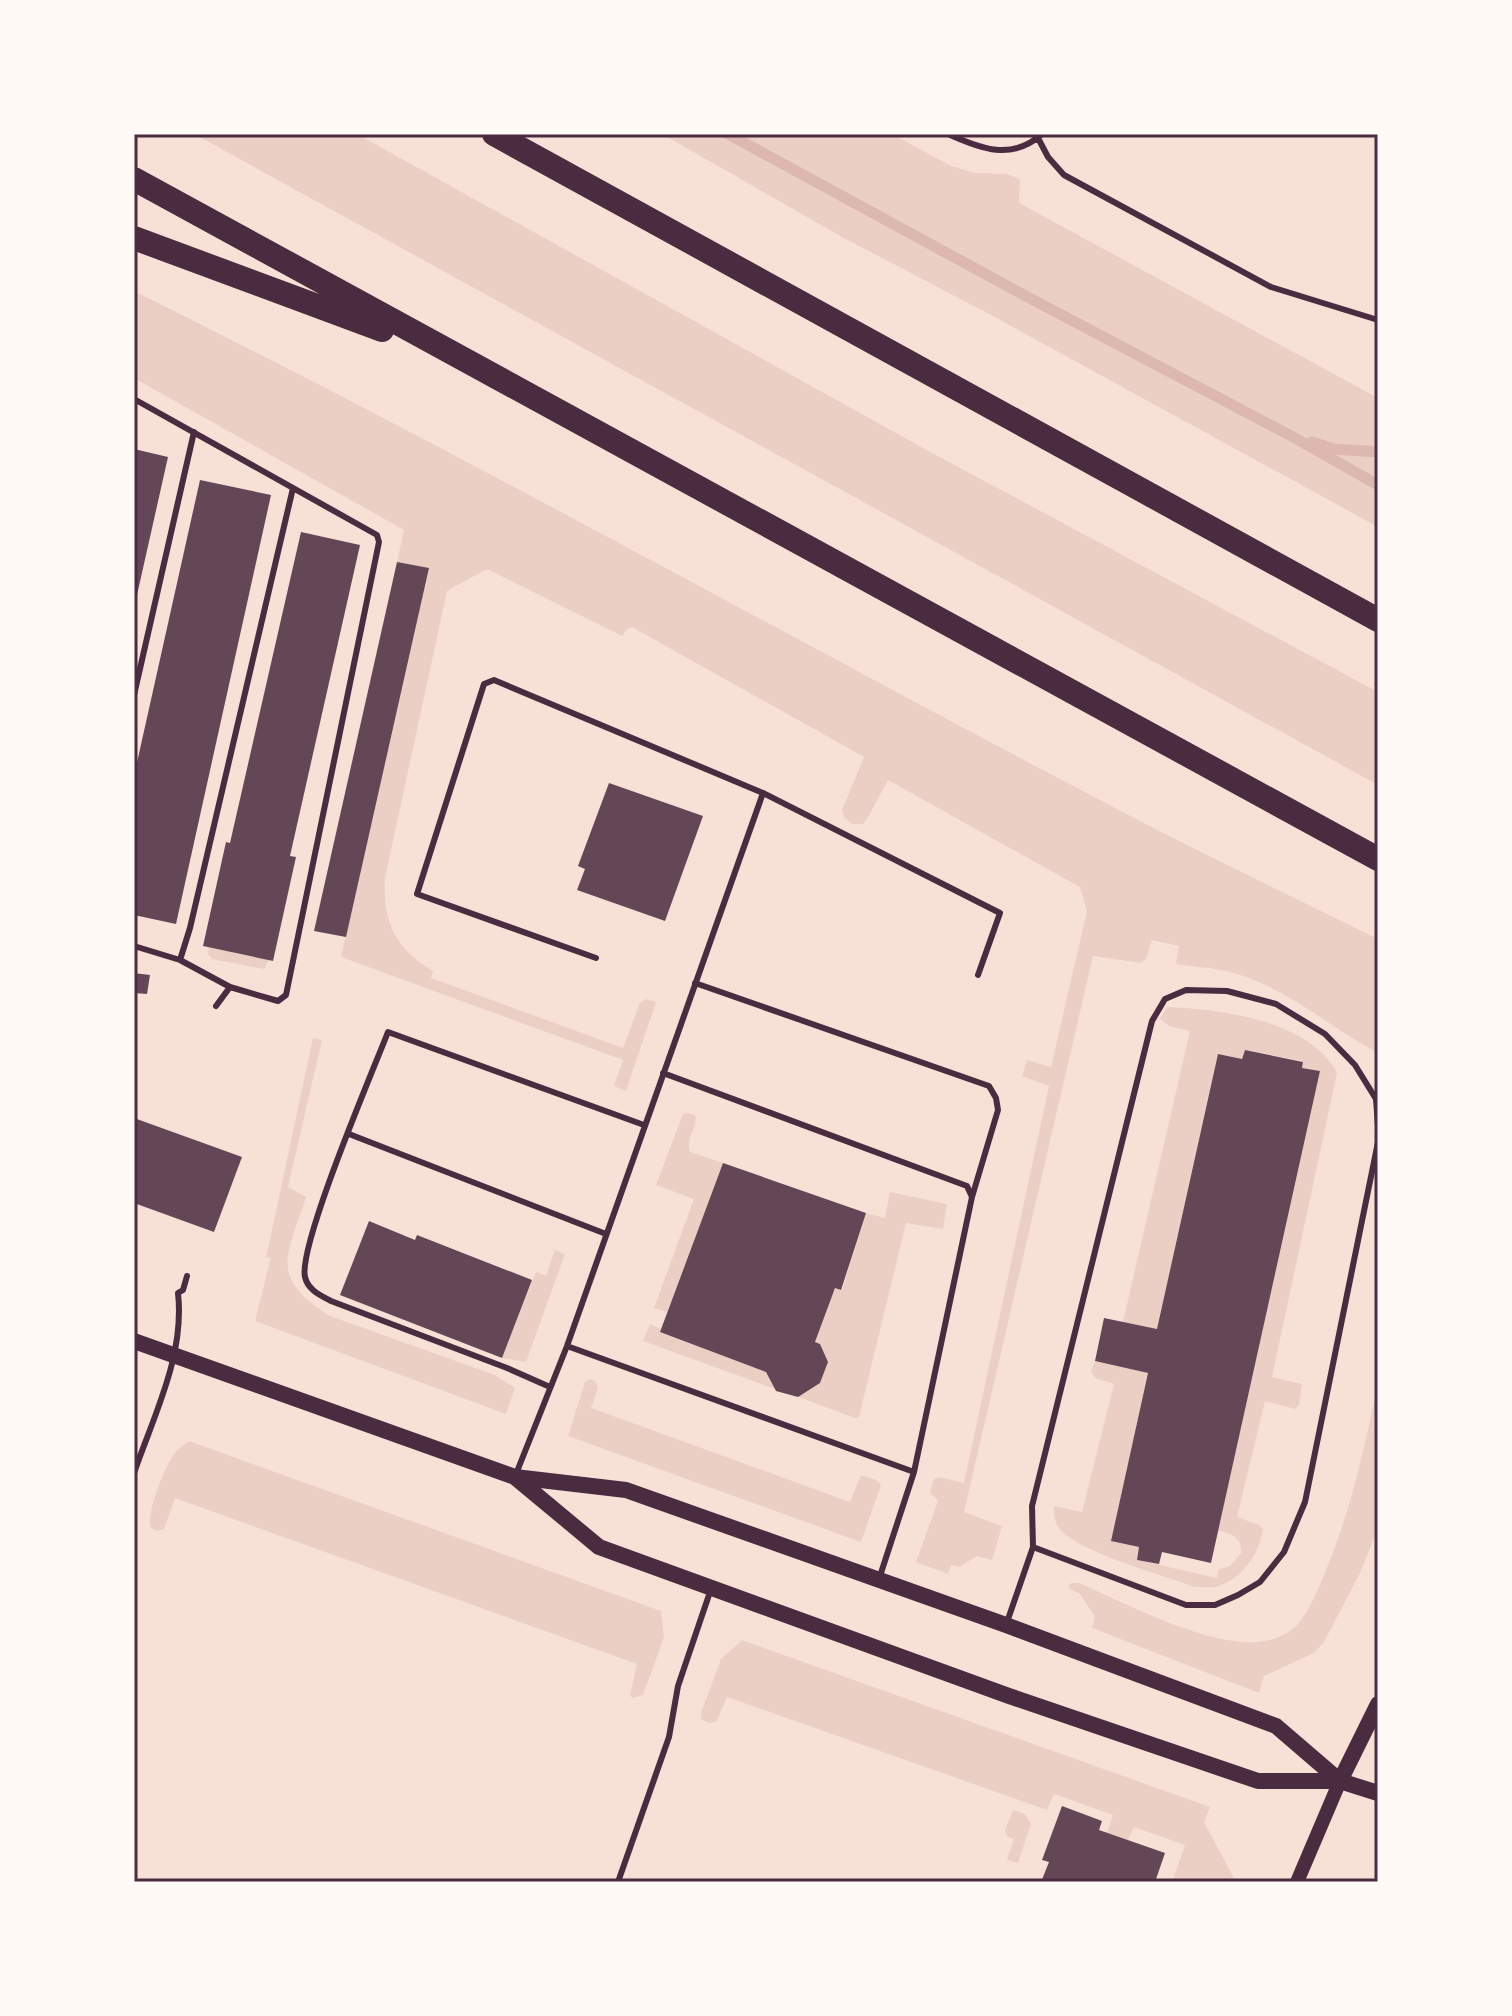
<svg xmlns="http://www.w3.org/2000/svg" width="1512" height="2016" viewBox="0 0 1512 2016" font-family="'Alegreya Sans',sans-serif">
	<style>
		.green { fill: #ebcfc5 }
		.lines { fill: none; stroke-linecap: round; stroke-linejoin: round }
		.stream { stroke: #dcb8b0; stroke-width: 11 }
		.building { fill: #644757 }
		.service { stroke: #4a2c40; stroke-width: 6 }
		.tertiary { stroke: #4a2c40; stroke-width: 14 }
		.secondary { stroke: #4a2c40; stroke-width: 16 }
		.motorway { stroke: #4a2c40; stroke-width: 24 }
		.neatline { fill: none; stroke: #4a2c40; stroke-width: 3 }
	</style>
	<rect width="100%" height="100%" fill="#f7e1d7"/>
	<path class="green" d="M194,134H357L923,448L1378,692V785Z
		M662,134H892L951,166L975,173L1006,174L1020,179L1019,203L1378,398V527L991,315L842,237Z
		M134,291C467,456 790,638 1119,810C1204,855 1292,896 1378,939V1053C1327,1026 1283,984 1226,971C1210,967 1192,967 1176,964L1179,946L1152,940L1146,959L1141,963L1093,956L964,1512L1002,1526L992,1560L977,1556L959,1567L951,1565L948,1574L916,1562L938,1501L930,1492L934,1479L939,1477L964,1483L1049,1086L1022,1076L1027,1060L1051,1067L1087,911L1080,887L888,780L867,819L863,824H852L844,817L842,810L864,757L632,627L627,629L622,636L487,569L447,591L385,878C383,922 394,947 433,971L431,978L623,1048L640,1003L646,999L656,1002L626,1091L614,1086L623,1060L341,957L429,569L397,562L404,530L134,378Z
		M209,947L269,960L264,969L212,959L208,954Z
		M1167,1007C1220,1009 1310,1020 1337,1073L1272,1377L1302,1384L1299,1405L1295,1409L1265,1401L1237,1517L1259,1525L1263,1529C1260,1553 1240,1582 1215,1587C1209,1588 1201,1587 1195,1587C1166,1576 1069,1550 1057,1525C1054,1519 1054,1512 1054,1506L1082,1512L1114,1384L1095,1378L1091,1371L1095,1361L1148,1373L1111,1541L1139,1547L1137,1560L1217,1578L1218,1570L1230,1566L1241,1553C1242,1537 1232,1534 1218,1530L1320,1071L1302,1068L1303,1061L1245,1050L1242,1059L1218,1054L1157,1329L1123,1322L1190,1031L1169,1026L1160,1019Z
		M313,1038L322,1040L288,1187L306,1197C287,1257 268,1277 330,1316L495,1375L515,1388L506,1414L255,1321L271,1257L266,1258Z
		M688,1113L695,1115C698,1128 685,1138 690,1152L723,1163L667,1312L654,1308L694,1199L656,1185L683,1114Z
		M890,1192L947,1204L943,1229L906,1223L859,1417L855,1418L798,1397L820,1383L828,1362L820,1344L815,1342L835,1288L842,1290L866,1213L885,1218Z
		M555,1250L565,1254L526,1362L502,1358L536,1272L546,1276Z
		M650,1324L661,1329L660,1332L766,1372L775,1389L643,1341Z
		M590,1379L595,1381L598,1388L591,1408L850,1502L861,1475L876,1480L881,1485L861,1542L568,1436L585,1382Z
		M1378,1383V1529L1359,1575L1324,1642L1314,1653L1264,1676L1259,1693L1092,1628L1095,1617L1080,1594L1068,1588L1071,1583H1079C1127,1604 1206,1646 1258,1642C1271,1641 1288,1635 1297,1625C1311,1609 1320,1585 1328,1565C1352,1506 1365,1445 1378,1383Z
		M189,1441L661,1611L664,1637L643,1695L632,1698L630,1695L637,1664L175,1498L164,1529L157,1531L151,1528C145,1514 167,1460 178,1449C179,1448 188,1442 189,1441Z
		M742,1640L1210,1807L1204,1822L1236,1882H1172L1185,1845L1134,1827L1128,1840L1107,1833L1113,1815L1054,1794L1047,1810L727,1697L717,1721L709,1723L701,1719V1713L721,1659Z
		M1013,1810L1025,1814L1031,1824L1018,1863L1007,1860L1014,1839L1007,1836L1005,1830Z"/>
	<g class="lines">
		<path class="stream" d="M728,134L1022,294L1295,438L1378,485
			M1312,442L1334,449L1378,452"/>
	</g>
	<path class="building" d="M134,449L168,457L135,604H134Z
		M200,480L271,495L176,924L134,915V776Z
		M301,532L360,545L290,856L296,857L273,961L203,946L226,842L230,843Z
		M397,562L429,568L346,937L314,931Z
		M609,783L703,816L665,921L577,890L585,869L578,866Z
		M134,973L150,975L147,994L134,993Z
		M1245,1050L1303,1062L1302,1068L1320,1071L1211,1563L1162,1552L1159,1564L1137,1560L1139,1547L1111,1541L1148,1373L1095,1361L1104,1318L1157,1329L1218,1054L1242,1059Z
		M134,1118L242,1157L214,1232L134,1203Z
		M723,1163L866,1213L841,1290L835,1288L815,1342L820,1344L828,1362L820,1383L798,1397L776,1391L766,1372L660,1332Z
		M369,1221L415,1240L417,1235L532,1280L502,1358L340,1295Z
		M1062,1806L1102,1821L1099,1830L1165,1853L1155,1882H1041L1049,1862L1042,1860Z"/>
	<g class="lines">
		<path class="service" d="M948,134C981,149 1012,161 1042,134
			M1038,138L1048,157L1064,175L1271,287L1378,320
			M134,399L377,535L379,542L286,995L278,1001L230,987L180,960L134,946
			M134,695L194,432
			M596,958L417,894L484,684L494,680L763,793L1000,913L978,975
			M180,960L190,928L293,488
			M695,983L989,1086L996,1098L998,1110L972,1197
			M216,1006L230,987
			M663,1073L967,1186L972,1197L914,1472L880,1576
			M349,1134L606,1234
			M567,1346L914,1472
			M550,1387L507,1368L331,1301C320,1295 308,1290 305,1277C298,1246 372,1073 388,1032L644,1125
			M134,1473C154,1415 185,1355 178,1293L183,1290L187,1276
			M516,1474L567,1346L763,793
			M1033,1547L1186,1605H1215L1238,1595L1260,1582L1284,1552L1305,1502L1378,1142
			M1006,1625L1033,1547L1032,1506L1152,1021L1165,999L1186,990L1227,991L1276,1004L1325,1034L1355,1065L1376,1099L1378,1126
			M618,1882L669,1737L678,1686L711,1589"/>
		<path class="tertiary" d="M1297,1882L1340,1781"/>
		<path class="secondary" d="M134,1341L515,1477L626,1490L1006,1625L1276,1726L1340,1781
			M516,1478L599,1547L1009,1696L1258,1781H1340L1378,1793
			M1340,1781L1378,1704"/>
		<path class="motorway" d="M494,134L1378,620
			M134,179L1378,859
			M134,238L382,330"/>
	</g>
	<rect width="1512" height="2016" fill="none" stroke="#fffaf5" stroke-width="272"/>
	<rect x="136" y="136" width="1240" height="1744" class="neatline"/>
</svg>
